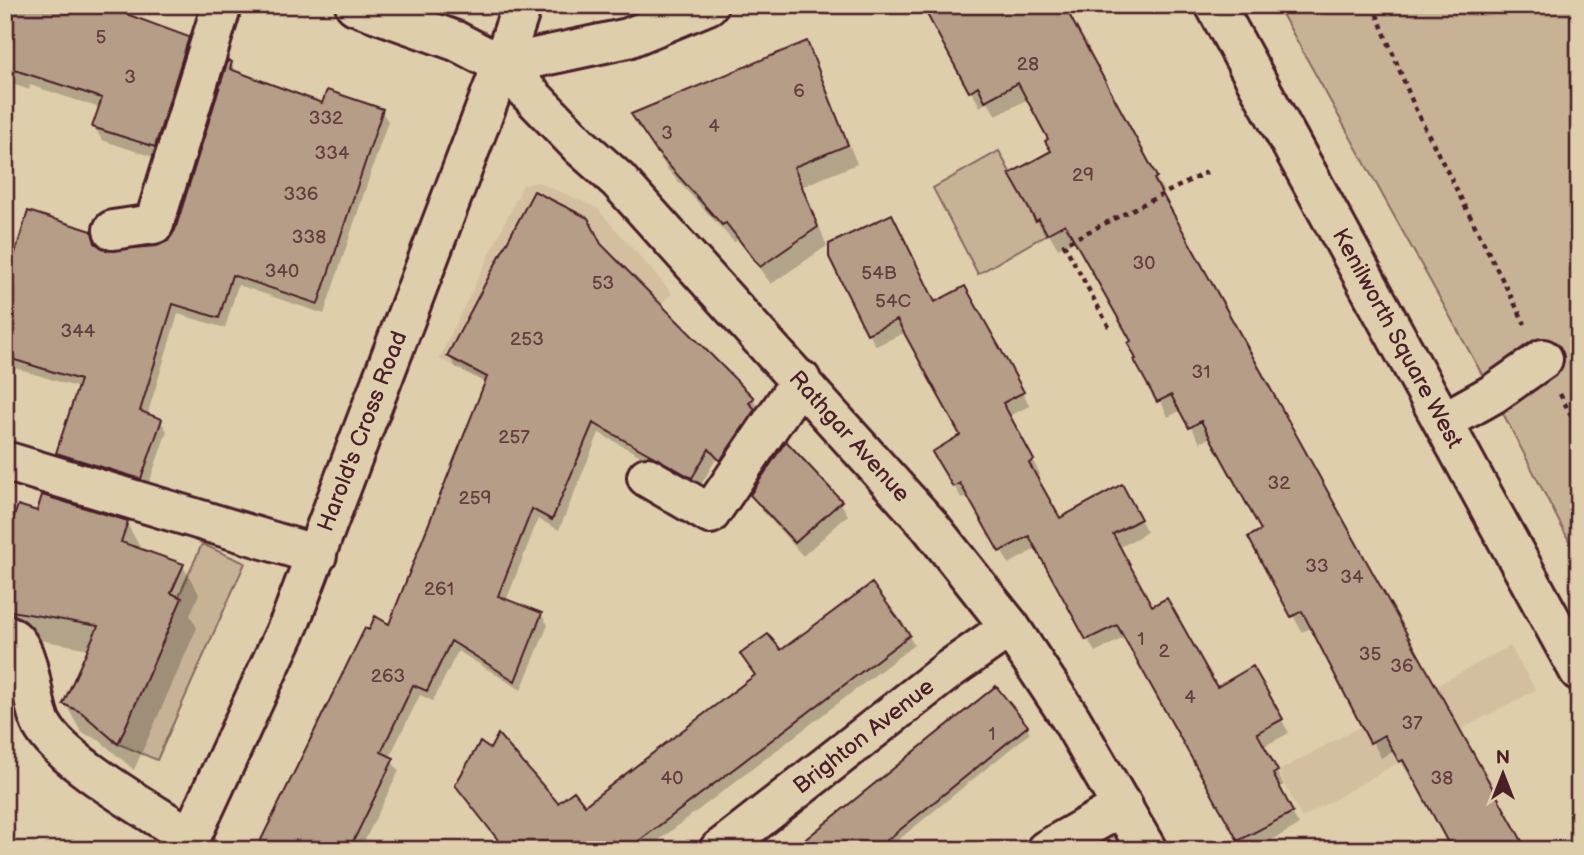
<svg xmlns="http://www.w3.org/2000/svg" width="1584" height="855" viewBox="0 0 1584 855" font-family="'Balsamiq Sans',sans-serif">
	<style>
		.built { fill: #d3bfa0 }
		.green { fill: #c7b296; stroke: #886860; stroke-width: 2 }
		.shadow { fill: #0003 }
		.building { fill: #b69d87; stroke: #4a1f2b; stroke-width: 2 }
		.lines { fill: none; stroke-linecap: round; stroke-linejoin: round }
		.minor-casing { stroke: #4a1f2b; stroke-width: 44 }
		.major-casing { stroke: #4a1f2b; stroke-width: 44 }
		.path { stroke: #4a1f2b; stroke-width: 4.5; stroke-dasharray: 5 5; stroke-linecap: butt }
		.minor { stroke: #dfceab; stroke-width: 38 }
		.major { stroke: #dfceab; stroke-width: 38 }
		.labels { text-anchor: middle; dominant-baseline: central; stroke-width: 7; stroke-linejoin: round; paint-order: stroke }
		.number-label { font-size: 19px; fill: #653e42 }
		.street-label { font-size: 23px; fill: #4a1f2b; stroke: #dfceab }
	</style>
	<rect width="100%" height="100%" fill="#dfceab"/>
	<filter id="ink" filterUnits="userSpaceOnUse"><feTurbulence type="fractalNoise" baseFrequency=".0143" numOctaves="2"/><feDisplacementMap in="SourceGraphic" scale="14" xChannelSelector="R" yChannelSelector="G"/><feConvolveMatrix kernelMatrix="1 2 1 2 8 2 1 2 1" color-interpolation-filters="sRGB"/></filter>
	<g filter="url(#ink)">
		<path class="built" d="M538,182L597,208L672,293L623,344L579,428L439,359L523,185Z
			M1510,646L1536,690L1403,760L1302,818L1278,771Z"/>
		<path class="green" d="M1277,5H1579V560L1493,394Z
			M999,151L1035,221L1039,219L1047,234L978,274L933,188Z
			M202,544L245,563L157,760L114,742Z"/>
		<path class="shadow" d="M5,5L188,38L196,52L162,160L102,140L94,127L100,108L30,85L29,90L5,81Z
			M1061,5L1165,194L1162,195L1527,850H1430L1447,838L1413,775L1410,777L1395,751L1381,758L1313,627L1302,632L1250,538L1264,531L1212,436L1200,443L1182,410L1168,417L1133,342L1076,239L1058,249L1050,235L1046,237L1012,174L1053,152L1050,140L1028,99L996,116L988,102L980,107L926,9Z
			M806,43L816,61L857,164L803,186L827,246L771,284L738,240L734,242L668,170L633,115Z
			M231,63L237,73L324,105L381,111L388,121L324,314L238,285L225,328L178,314L147,416L160,420L167,431L147,489L64,464L58,453L79,388L5,365V273L10,275L90,233L98,247L105,252L158,247L169,242L176,231Z
			M601,246L753,399L759,410L727,471L716,459L699,488L599,433L559,530L538,519L506,601L541,614L548,625L521,690L458,651L433,701L420,695L389,758L399,771L360,850H258L390,627L487,384L456,367L449,356Z
			M964,288L1030,406L1009,416L1040,474L1035,477L1060,520L1122,486L1147,532L1119,548L1152,608L1216,689L1253,668L1289,733L1263,747L1284,785L1279,788L1299,825L1254,850H1245L1126,637L1095,652L1037,548L1009,564L969,495L962,499L934,453L962,436L906,332L876,346L869,334Z
			M752,495L840,502L848,515L803,556L760,508Z
			M38,514L126,522L143,552L183,566L199,594L190,615L197,628L134,770L99,740L81,732L65,703L90,649L5,634V531L11,532Z
			M909,636L914,645L646,850H506L457,785L558,806L585,808L757,676L780,652Z
			M1027,727L1030,733L886,850H793Z"/>
		<path class="building" d="M5,5H102L189,37L155,147L92,127L102,98L5,67Z
			M922,5H1064L1157,177L1154,179L1527,850H1452L1403,760L1399,762L1384,735L1370,743L1302,611L1291,617L1248,537L1261,530L1201,421L1189,428L1171,395L1157,402L1134,360L1136,359L1128,343L1131,341L1065,224L1047,234L1039,219L1036,221L1009,174L1051,151L1045,141L1048,139L1018,83L985,101L978,86L969,92Z
			M807,41L848,145L794,167L818,227L760,267L726,223L722,225L656,151L631,114Z
			M228,60L232,62L230,69L322,103L327,90L383,109L318,304L232,275L219,318L173,304L140,411L162,419L141,479L56,453L80,380L5,357V286L28,211L92,231L95,243L106,250L157,246L168,241L175,230Z
			M534,191L588,218L601,244L754,398L749,403L755,409L720,461L709,449L692,478L593,423L552,520L532,509L498,596L542,613L515,681L451,641L427,691L413,685L381,752L394,758L349,850H256L365,628L369,630L375,616L389,624L487,377L447,356Z
			M892,214L935,302L965,286L1010,366L1024,392L1003,403L1034,460L1029,463L1060,518L1122,484L1141,519L1113,534L1152,606L1167,598L1217,687L1253,666L1283,719L1257,733L1278,771L1273,774L1293,812L1238,841L1117,625L1086,640L1029,536L999,552L960,483L953,487L932,452L960,435L897,320L867,334L829,257V244Z
			M786,441L842,501L795,543L750,495Z
			M42,495L128,521L121,542L184,564L171,593L182,598L118,744L81,712L63,704L98,626L5,610V542L18,505L37,511Z
			M872,583L910,635L627,850H506L455,785L480,742L490,749L498,734L558,803L574,791L585,805L755,675L740,654L768,634L781,650Z
			M996,686L1028,726L875,850H792Z"/>
		<g class="lines">
			<g class="minor-casing">
				<g id="minor">
					<path id="s1" d="M355,5L456,41L502,65L581,147L618,180L930,526L1010,627L1071,719L1147,850"/>
					<path id="s2" d="M1215,5L1579,671"/>
					<path d="M502,65L628,38L708,5"/>
					<path d="M113,230L154,224L222,5"/>
					<path d="M1443,422L1493,394L1543,359"/>
					<path d="M5,461L317,555"/>
					<path d="M647,477L710,514L801,380"/>
					<path d="M5,634C33,643 29,701 42,725C63,763 151,811 191,838"/>
					<path id="s3" d="M719,850L950,669L1010,627"/>
					<path d="M1046,850L1123,806"/>
				</g>
			</g>
			<g class="major-casing">
				<g id="major">
					<path id="s4" d="M185,850L290,622L502,65L522,5"/>
				</g>
			</g>
			<path class="path" d="M1373,5L1415,108L1525,324
				M1109,327L1064,244L1207,172
				M1560,394L1579,431"/>
			<use href="#minor" class="minor"/>
			<use href="#major" class="major"/>
		</g>
	</g>
	<g class="labels">
		<g class="number-label">
			<text x="101" y="37">5</text>
			<text x="1028" y="64">28</text>
			<text x="130" y="77">3</text>
			<text x="799" y="91">6</text>
			<text x="326" y="118">332</text>
			<text x="714" y="126">4</text>
			<text x="667" y="133">3</text>
			<text x="332" y="153">334</text>
			<text x="1083" y="175">29</text>
			<text x="301" y="194">336</text>
			<text x="309" y="237">338</text>
			<text x="1144" y="263">30</text>
			<text x="282" y="271">340</text>
			<text x="879" y="273">54B</text>
			<text x="603" y="283">53</text>
			<text x="893" y="301">54C</text>
			<text x="78" y="331">344</text>
			<text x="527" y="339">253</text>
			<text x="1201" y="372">31</text>
			<text x="514" y="437">257</text>
			<text x="1279" y="483">32</text>
			<text x="475" y="498">259</text>
			<text x="1317" y="566">33</text>
			<text x="1352" y="577">34</text>
			<text x="439" y="589">261</text>
			<text x="1141" y="639">1</text>
			<text x="1164" y="651">2</text>
			<text x="1370" y="654">35</text>
			<text x="1402" y="666">36</text>
			<text x="388" y="676">263</text>
			<text x="1190" y="697">4</text>
			<text x="1412" y="723">37</text>
			<text x="992" y="734">1</text>
			<text x="672" y="778">40</text>
			<text x="1442" y="778">38</text>
		</g>
		<g class="street-label">
			<text stroke="none"><textPath href="#s2" startOffset="380">Kenilworth Square West</textPath></text>
			<text stroke="none"><textPath href="#s4" startOffset="455">Harold's Cross Road</textPath></text>
			<text stroke="none"><textPath href="#s1" startOffset="668">Rathgar Avenue</textPath></text>
			<text stroke="none"><textPath href="#s3" startOffset="184">Brighton Avenue</textPath></text>
		</g>
	</g>
	<rect width="1584" height="855" fill="none" stroke="#dfceab" stroke-width="28"/>
	<rect x="14" y="14" width="1556" height="827" fill="none" stroke="#4a1f2b" stroke-width="2.5" filter="url(#ink)"/>
	<g transform="translate(1503 774)" stroke="#dfceab" stroke-width="5" paint-order="stroke">
	<path d="M0-5L12 26L0 18L-12 26Z" fill="#4a1f2b"/>
	<text y="-10" font-size="19" font-weight="bold" text-anchor="middle" fill="#4a1f2b">N</text>
	</g>
</svg>
